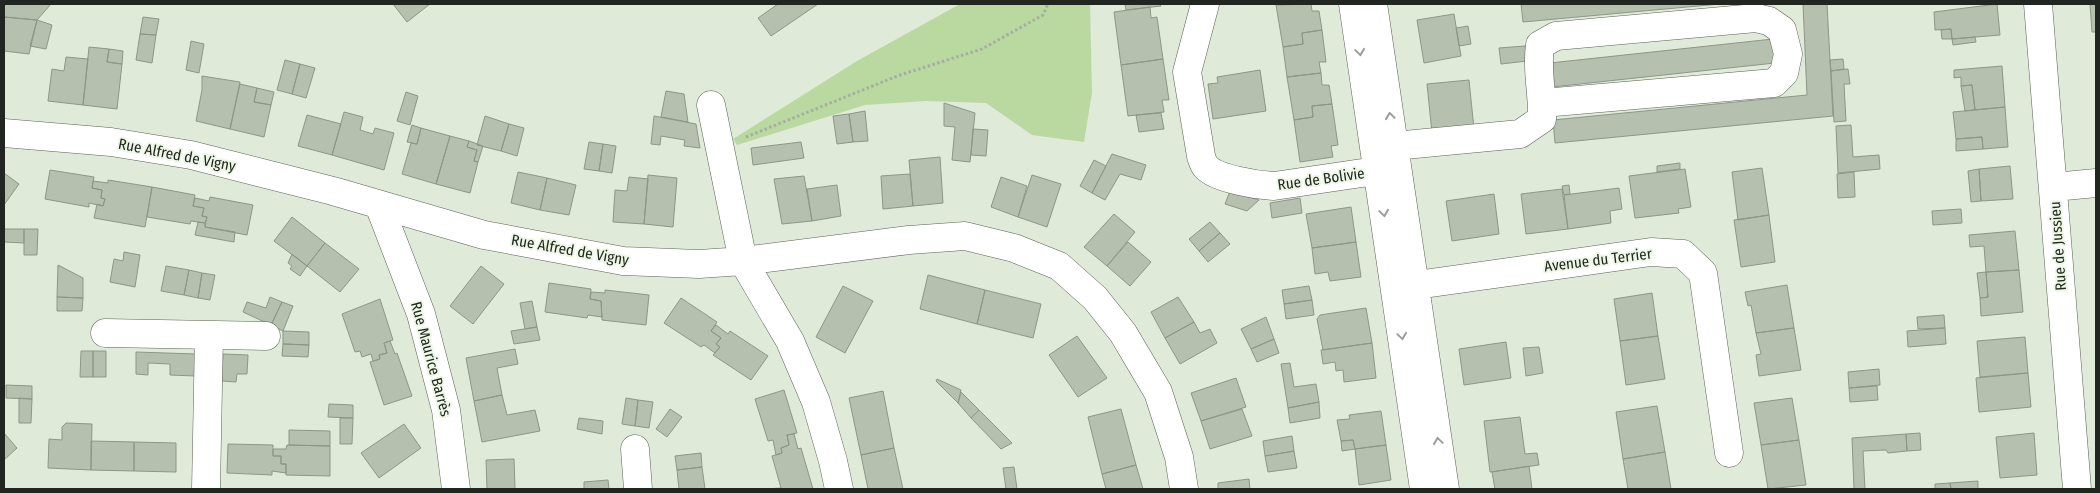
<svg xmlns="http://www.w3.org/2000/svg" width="2100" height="493" viewBox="0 0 2100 493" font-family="'Fira Sans Condensed',sans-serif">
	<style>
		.green { fill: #b9d9a0 }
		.building { fill: #b6c0af; stroke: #8e9787 }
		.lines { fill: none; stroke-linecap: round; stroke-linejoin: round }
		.minor-casing { stroke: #5b6354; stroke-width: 29 }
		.path { stroke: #a6aea1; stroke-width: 3; stroke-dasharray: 2.5 2.5; stroke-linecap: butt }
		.minor { stroke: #fff; stroke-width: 28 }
		.oneway { stroke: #9c9d9b }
		.labels { text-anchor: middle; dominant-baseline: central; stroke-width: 4; stroke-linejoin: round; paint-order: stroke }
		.street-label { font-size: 15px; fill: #222620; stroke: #edf7e6 }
	</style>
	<rect width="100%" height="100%" fill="#e0ead9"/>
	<path class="green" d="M960,4H1090L1092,93L1084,142L1032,135L986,103L926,101L865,105L737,145L733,139L857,61Z"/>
	<path class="building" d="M4,4H51L37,20L4,17Z
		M393,4H430L407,22Z
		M778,4H818L771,36L758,18Z
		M1125,4H1160L1161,6L1126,10Z
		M1311,4L1312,11H1319L1322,30L1302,33L1303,44L1283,47L1276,5Z
		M1521,4H1720L1523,22Z
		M1803,4H1827L1833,116L1555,143L1553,120L1807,95Z
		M1997,4L2000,35L1952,39L1951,29L1935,30L1934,12Z
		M2090,4H2096V32H2092Z
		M1150,7L1151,18L1157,17L1163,59L1121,65L1114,12Z
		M1454,14L1461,56L1424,63L1417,20Z
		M4,17L37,20L29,54L4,51Z
		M143,17L159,19L156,35L140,34Z
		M37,20L52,25L46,49L30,46Z
		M1468,26L1471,44L1459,46L1456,28Z
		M1951,29L1952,39H1942L1941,30Z
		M1322,30L1326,62H1319L1321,73L1287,77L1283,47L1303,44L1302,33Z
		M140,34L156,35L152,63L136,60Z
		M1975,37L1976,42L1953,45L1952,39Z
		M1773,39L1775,63L1552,87L1550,63Z
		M191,41L204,44L199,73L186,70Z
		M1525,46L1527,61L1501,64L1499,48Z
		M89,47L109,49L107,62L122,64L117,109L83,105Z
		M109,49L123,51L122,64L107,62Z
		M66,57L88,59L83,105L48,101L52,69L64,71Z
		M1163,59L1169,100H1162L1164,112L1128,116L1121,65Z
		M1843,59L1844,69L1831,71L1830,60Z
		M285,60L300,64L292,94L277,90Z
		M300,64L315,68L306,98L292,94Z
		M2002,66L2005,107L1975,110L1972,85L1961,86V77L1954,78V70Z
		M1848,69L1850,84H1844L1846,121L1834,122L1831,71Z
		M1260,70L1266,111L1213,119L1208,84L1218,83L1217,77Z
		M1321,73L1322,85H1329L1332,104L1312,106L1313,117L1294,120L1287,77Z
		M202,76L240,82L230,129L196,121L202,90Z
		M1469,80L1474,129L1432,133L1427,84Z
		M240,84L257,88L254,102L271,105L264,137L230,129Z
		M1972,85L1975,110L1965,111L1961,86Z
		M257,88L274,92L271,105L254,102Z
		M666,91L684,94L688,122L661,117Z
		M406,92L418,96L410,125L397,121Z
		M944,103L975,113L970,162L952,160L955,127L944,126Z
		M1332,104L1338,145L1331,146L1333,157L1300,162L1294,120L1313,117L1312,106Z
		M2005,107L2008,147L1983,149L1982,137L1956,139L1953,112Z
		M865,111L868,141L853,142L849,114Z
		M344,112L363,117L360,130L373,134L375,128L394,133L384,170L332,155Z
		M1161,113L1164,129L1139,132L1136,115Z
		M849,114L853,142L837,144L833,116Z
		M307,115L341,124L332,155L298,146Z
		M485,116L509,124L501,151L477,145Z
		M654,116L696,124L700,148L684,146L685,140L661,136L660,145L651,144Z
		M509,124L524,128L517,156L501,151Z
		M412,125L421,128L417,144L407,142Z
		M1851,125L1853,157L1879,155L1880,169L1838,173L1836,126Z
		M421,128L450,136L436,184L402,174L411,143L417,144Z
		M973,129L988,130L986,156L971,155Z
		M450,136L469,141L467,147L477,150L474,161L478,162L470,193L436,184Z
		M1982,137L1983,149L1956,151V139Z
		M469,141L483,146L478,162L474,161L477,150L467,147Z
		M589,142L603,144L599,171L584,169Z
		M801,142L804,158L753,165L751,148Z
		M603,144L616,146L612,173L599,171Z
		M1112,154L1146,165L1141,180L1120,174L1105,200L1092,193Z
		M940,157L943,203L913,206L909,160Z
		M1094,160L1106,166L1092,193L1080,186Z
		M1680,163V169L1657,172V166Z
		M2010,166L2013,199L1981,201L1979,169Z
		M1762,168L1769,215L1738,220L1732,172Z
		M1685,169L1691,207L1678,209L1679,213L1635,218L1629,176Z
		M1979,169L1981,201L1971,202L1968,171Z
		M50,170L94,177L92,188L102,190L101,198L105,199L103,206L89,203V207L45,199Z
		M518,172L547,178L540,210L511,203Z
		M1854,172L1855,197L1838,198L1837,174Z
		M4,173L19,184L4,205Z
		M910,174L913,206L883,209L881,176Z
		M648,175L677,178L673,227L644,224Z
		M1032,175L1061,184L1047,227L1018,217Z
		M804,176L812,221L782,224L774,179Z
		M629,177L648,179L644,224L613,222L615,190L627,191Z
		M1001,177L1027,186L1018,217L991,207Z
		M547,178L576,185L569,215L540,210Z
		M108,180L152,187L145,227L94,218L97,204L103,206L105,199L101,198L102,190L92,188L93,181L108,183Z
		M837,185L841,216L812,221L807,189Z
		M1569,185L1570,194L1564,195L1562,186Z
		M152,187L195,195L193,206L204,208L202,216L207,217L205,223L191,221L190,224L147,217Z
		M1619,188L1622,209L1610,211L1611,223L1568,229L1564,195Z
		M1562,189L1568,229L1526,234L1521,194Z
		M1230,191L1259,200L1247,211L1225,204Z
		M1494,194L1499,234L1452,241L1446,201Z
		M210,197L253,205L247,235L205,227L207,217L202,216L204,208L193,206L195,198L209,201Z
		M1300,198L1302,213L1272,218L1270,203Z
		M1351,207L1356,242L1312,248L1306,214Z
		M1961,209L1962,223L1933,225L1932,211Z
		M1114,214L1135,232L1107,266L1084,247Z
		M1769,215L1775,262L1741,267L1734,220Z
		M292,217L325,243L307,266L274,241Z
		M198,222L205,223V227L235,232L234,242L195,235Z
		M1210,222L1220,233L1199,251L1189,239Z
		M4,229H24V243L4,242Z
		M24,229H38L37,255H24Z
		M2015,231L2019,270L1986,272L1984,246L1970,247L1969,235Z
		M1220,233L1230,244L1208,262L1199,251Z
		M1128,242L1151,262L1130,286L1107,266Z
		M1356,242L1361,277L1330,281L1328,272L1315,274L1312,248Z
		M325,243L359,269L340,292L307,266Z
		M124,252L140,255L135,287L110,282L114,259L123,261Z
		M292,254L307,266L300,276L290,269L292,266L288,263Z
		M58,265L83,278V298L57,297Z
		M166,266L189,270L184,295L161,291Z
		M481,266L504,284L473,324L450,306Z
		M189,270L202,273L198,298L184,295Z
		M2019,270L2023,312L1981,316L1980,298L1988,297L1986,272Z
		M1986,272L1988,297L1980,298L1977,273Z
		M202,273L215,275L210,300L198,298Z
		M928,275L985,290L977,324L920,309Z
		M549,283L591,289L590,299L601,301L602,317L588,315L587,318L545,312Z
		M1787,285L1794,328L1756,333L1751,305L1748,306L1745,292Z
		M843,286L873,301L845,353L816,337Z
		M1309,286L1312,300L1284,304L1282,290Z
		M605,290L649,295L646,325L602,320L601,301L590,299L591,292L605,293Z
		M985,290L1041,304L1033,338L977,324Z
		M1652,293L1658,336L1620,341L1614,299Z
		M57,297L83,298L82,311H57Z
		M270,297L282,302L271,325L243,312L247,302L266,308Z
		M1178,297L1194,322L1165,338L1151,312Z
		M681,298L717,322L711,331L721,338L716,344L720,347L715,353L704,345L701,347L664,323Z
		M380,299L393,340L384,343L387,353L379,355L380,359L373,361L371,354L362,357L360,351L355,352L342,314Z
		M1312,300L1314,315L1286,319L1284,304Z
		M532,301L537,327L525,329L520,303Z
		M282,302L293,306L283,331L271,325Z
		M1366,308L1372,343L1323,350L1317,319L1320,315Z
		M1944,315L1945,328L1918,329L1917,317Z
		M1266,317L1274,339L1251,349L1241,329Z
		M1194,322L1200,333L1210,329L1217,343L1180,364L1165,338Z
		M716,325L728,334L730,331L768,356L751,380L713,355L720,347L716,344L721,338L711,331Z
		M537,327L540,340L514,344L511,331Z
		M1794,328L1801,370L1759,376L1756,355L1761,354L1756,333Z
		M1945,328L1946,344L1908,347L1907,331Z
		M283,331L309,332V345L283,344Z
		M1077,336L1107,378L1078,397L1049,355Z
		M1658,336L1665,379L1626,385L1620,341Z
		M2025,337L2028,373L1980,377L1977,341Z
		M1274,339L1279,353L1257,362L1251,349Z
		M390,341L395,354L397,353L412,396L384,405L370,362L380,359L379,355L387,353L384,343Z
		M1506,342L1511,378L1464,385L1459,349Z
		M1372,343L1376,378L1344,382L1343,370L1336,371L1335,362L1323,364L1321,350Z
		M283,344L309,345L308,357L282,356Z
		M1539,347L1543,373L1526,376L1523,348Z
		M515,349L518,364L497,368L502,395L474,401L466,358Z
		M81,351H93V377H80Z
		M93,351H106V377H93Z
		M136,352L196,354V376L170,375V364L148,363V375L136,374Z
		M223,354L248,355L247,374H237L236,382L222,381Z
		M1290,363L1294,387L1316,384L1319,402L1288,408L1281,364Z
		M1879,369L1880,385L1849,388L1848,372Z
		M2028,373L2031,407L1979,412L1976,378Z
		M1236,378L1246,407L1201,421L1191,393Z
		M937,379L961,390L958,403L936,381Z
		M6,385L32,386V399L6,398Z
		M1877,386L1878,400L1850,402L1849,388Z
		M784,390L797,433L787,435L789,445L781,448L782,453L776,455L773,440L768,441L755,399Z
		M883,391L894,448L861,455L849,398Z
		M961,392L979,410L971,418L958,403Z
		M502,395L507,415L535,410L540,431L482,442L474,401Z
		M19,398L32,399L31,423H19Z
		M626,398L638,400L635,426L622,424Z
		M1792,398L1799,440L1761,445L1754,403Z
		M638,400L653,402L649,428L635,426Z
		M1319,402L1320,418L1290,423L1288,408Z
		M329,404L353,405V418L328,417Z
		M1657,406L1665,452L1623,459L1616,412Z
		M670,409L682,417L667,437L656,429Z
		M1121,409L1136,465L1102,474L1088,417Z
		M1242,409L1252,436L1210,449L1201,421Z
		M979,410L1012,443L1001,449L971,418Z
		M1381,411L1386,445L1355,449L1353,440L1341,441L1337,420L1350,419L1349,415Z
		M1520,417L1525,454L1537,453L1539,465L1490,472L1484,421Z
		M340,418H353L352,444H340Z
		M579,418L603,421L602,434L577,429Z
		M66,423L92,424L91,470L48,468L49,439L62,440V427Z
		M404,424L421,448L379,478L361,453Z
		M289,430L330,431V446L289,445Z
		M4,433L17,448L4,460Z
		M1920,433L1921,450L1907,451L1906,434Z
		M2034,433L2037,475L2000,478L1996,437Z
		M794,434L798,449L801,448L813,489H766L781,488L772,456L782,453L781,448L789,445L787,435Z
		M1906,434L1907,451L1888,453L1886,450L1863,451L1865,489H1854L1852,438Z
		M1292,436L1294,451L1265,456L1263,441Z
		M1353,440L1355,449L1342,451L1341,441Z
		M1799,440L1806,485L1768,489L1761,445Z
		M91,441L134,442V471L91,470Z
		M134,442L176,443V472L134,471Z
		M228,444L273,445V456H281V464H286V473L272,471V475L227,473Z
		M287,445L330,446V476L286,475V464H281V456H273V449H286Z
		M1386,445L1391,480L1359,485L1355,449Z
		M894,448L903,489H868L861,455Z
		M1294,451L1297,468L1268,472L1265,456Z
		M1665,452L1671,489H1628L1623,459Z
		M701,453L702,467L677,470L675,456Z
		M514,459L515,489H487L486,460Z
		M1136,465L1143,489H1106L1102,474Z
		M1529,466L1532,489H1495L1492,472Z
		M702,467L705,489H679L677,470Z
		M1014,467L1017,489H1006L1003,468Z
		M1249,479L1250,489H1218V483Z
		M608,480L609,489H584V482Z
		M1978,481V489H1951L1950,483Z
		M1950,483L1951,489H1935V484Z"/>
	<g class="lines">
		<g class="minor-casing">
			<path id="minor" d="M1205,4L1187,72L1201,156C1202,159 1203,164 1206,167C1217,179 1257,185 1274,186L1396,168
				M1353,4L1424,489
				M1373,4L1445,489
				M2038,4L2077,489
				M711,105L743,261L790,341L816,402L833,461L839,489
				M4,133L111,142L191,155L333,191L484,235L623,261L699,264L743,261L909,240L965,236L1014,248L1059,266L1095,298L1123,333L1158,392L1179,457L1184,489
				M1394,146L1520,134L1542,119C1543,94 1536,70 1540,45L1556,36L1756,18L1769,21L1782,30L1788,54L1784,73L1774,83L1543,103
				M2054,187L2096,183
				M379,205L421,314L446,410L456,489
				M1395,288L1651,252L1683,254L1703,273L1729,453
				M105,333L266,336
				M635,449L638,489
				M206,489L209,335"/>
		</g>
		<path class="path" d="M746,137L900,75L982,49L1043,15L1048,4"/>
		<use href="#minor" class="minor"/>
	</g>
	<defs><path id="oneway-chevron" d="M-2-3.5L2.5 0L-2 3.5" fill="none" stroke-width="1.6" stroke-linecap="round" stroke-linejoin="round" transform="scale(1.25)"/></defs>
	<g class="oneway">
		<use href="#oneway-chevron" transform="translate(1360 52) rotate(82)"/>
		<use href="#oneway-chevron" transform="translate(1390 116) rotate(-98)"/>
		<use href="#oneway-chevron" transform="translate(1384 213) rotate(82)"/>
		<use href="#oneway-chevron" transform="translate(1402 336) rotate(82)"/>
		<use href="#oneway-chevron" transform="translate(1438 441) rotate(-98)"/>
	</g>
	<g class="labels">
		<g class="street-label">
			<text transform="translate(177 155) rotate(11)">Rue Alfred de Vigny</text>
			<text transform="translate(1321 179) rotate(-8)">Rue de Bolivie</text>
			<text transform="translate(2058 246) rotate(-94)">Rue de Jussieu</text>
			<text transform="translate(570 250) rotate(10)">Rue Alfred de Vigny</text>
			<text transform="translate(1598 260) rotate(-7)">Avenue du Terrier</text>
			<text transform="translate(431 359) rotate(75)">Rue Maurice Barrès</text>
		</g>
	</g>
	<rect width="2100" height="493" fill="none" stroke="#222620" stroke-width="10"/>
</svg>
